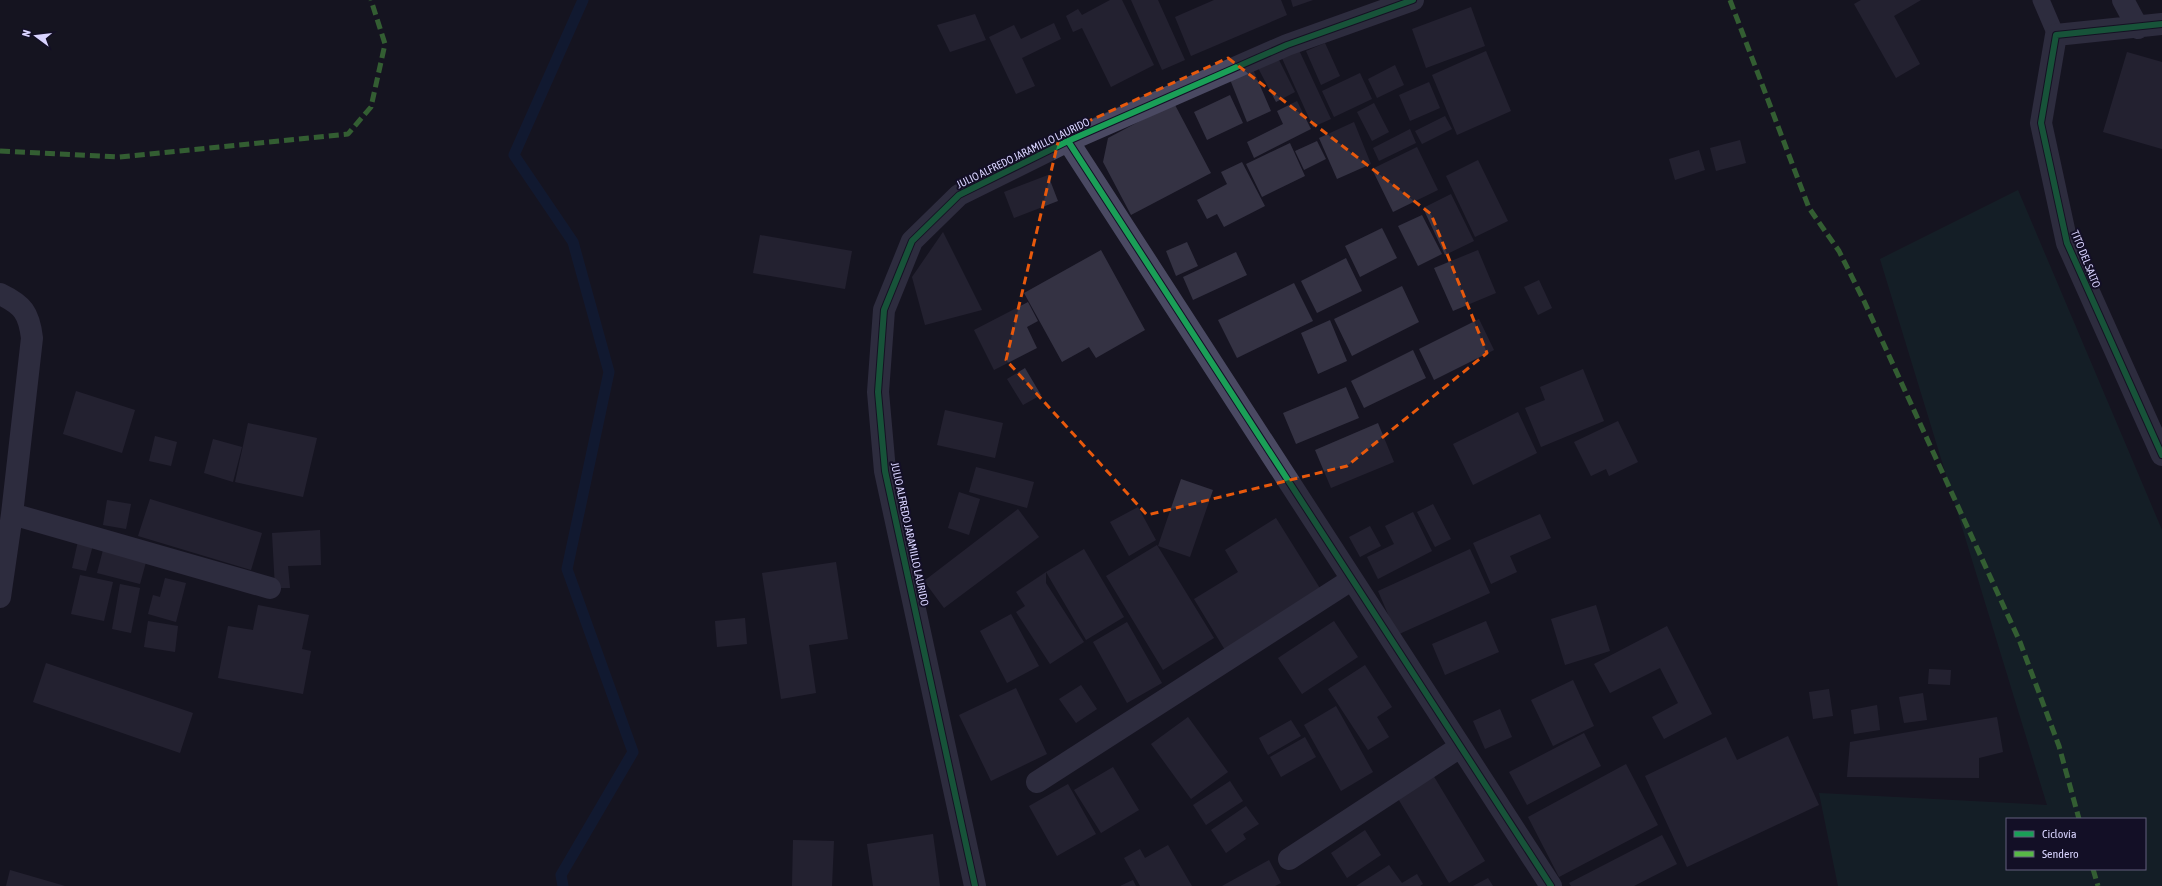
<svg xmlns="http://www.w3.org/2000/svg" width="2162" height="886" viewBox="0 0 2162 886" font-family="'Asap Condensed',sans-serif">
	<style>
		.green { fill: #132c2d; fill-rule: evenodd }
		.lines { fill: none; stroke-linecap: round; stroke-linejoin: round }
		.stream { stroke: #0d2144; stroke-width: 11 }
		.building { fill: #343243 }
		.service { stroke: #4a4962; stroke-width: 17 }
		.minor { stroke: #4a4962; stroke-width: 22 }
		.quiet { stroke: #58b947; stroke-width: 5; stroke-dasharray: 10 5; stroke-linecap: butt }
		.cycleway-casing { stroke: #130f26; stroke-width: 8 }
		.cycleway { stroke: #1a9f57; stroke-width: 6 }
		.marked { fill: none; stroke: #e8590c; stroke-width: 3; stroke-dasharray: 8 5; stroke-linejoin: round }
		.labels { text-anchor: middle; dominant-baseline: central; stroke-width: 4; stroke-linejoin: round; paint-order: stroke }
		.street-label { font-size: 11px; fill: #d9d4ff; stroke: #130f26 }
	</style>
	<rect width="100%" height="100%" fill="#161421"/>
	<path class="green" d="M2018,190L2162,530V886H1838L1819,793L2047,805L1880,259ZM2007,819H2145V869H2007Z"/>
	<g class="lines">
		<path class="stream" d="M563,886L561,875L633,752L567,569L609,372L573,242L514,155L583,0"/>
	</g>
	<path class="building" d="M1110,0H1122L1154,65L1111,87L1082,28L1073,32L1066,16L1078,9L1082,15Z
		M1131,0H1158L1185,60L1162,70Z
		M1214,0H1281L1287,15L1191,56L1175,17Z
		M1291,0H1313L1293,7Z
		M1861,0H1921L1894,16L1920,64L1896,78L1854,4Z
		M1471,7L1485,46L1426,68L1412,29Z
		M975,14L986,40L950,52L937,25Z
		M1054,23L1061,39L1022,58L1035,86L1016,94L989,37L1014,25L1021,39Z
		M1325,43L1340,76L1321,85L1306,51Z
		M1298,48L1331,119L1313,127L1281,56Z
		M1486,51L1511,111L1457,135L1432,75Z
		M2127,52L2162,62V149L2103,132Z
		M1276,54L1295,92L1276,102L1256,64Z
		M1395,65L1404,85L1377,98L1368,79Z
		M1252,67L1271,111L1247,122L1229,77Z
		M1360,73L1372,99L1334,117L1322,91Z
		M1429,82L1440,108L1410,121L1399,95Z
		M1230,95L1243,123L1207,140L1194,112Z
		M1297,101L1311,129L1254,158L1247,142L1283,124L1277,111Z
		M1174,103L1211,173L1131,215L1103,162L1108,138Z
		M1374,103L1389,132L1372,141L1357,112Z
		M1445,116L1452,129L1422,144L1415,131Z
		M1354,122L1371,164L1337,179L1319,138Z
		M1410,129L1416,143L1379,161L1373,148Z
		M1740,140L1746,163L1716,171L1710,148Z
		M1317,141L1326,159L1304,170L1295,151Z
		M1290,143L1305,176L1262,197L1246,164Z
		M1417,147L1438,190L1393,212L1372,169Z
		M1699,150L1705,170L1675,180L1669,159Z
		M1478,160L1508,221L1475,237L1446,176Z
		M1242,162L1265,206L1224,227L1217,214L1207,219L1197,200L1227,184L1221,172Z
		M1048,175L1058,201L1014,218L1004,192Z
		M1451,194L1474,241L1445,255L1423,208Z
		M1422,215L1442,254L1418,266L1398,226Z
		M1382,228L1397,258L1360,277L1345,246Z
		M943,232L982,310L925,325L912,277Z
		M760,235L852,251L845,289L753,273Z
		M1187,242L1198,266L1176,276L1166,251Z
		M1101,250L1145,330L1096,358L1089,347L1062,362L1024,293Z
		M1478,250L1496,293L1453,311L1434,268Z
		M1236,252L1247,275L1193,300L1183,277Z
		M1346,258L1362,291L1317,313L1301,281Z
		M1539,280L1552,308L1538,315L1524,287Z
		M1294,283L1313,321L1237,358L1218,320Z
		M1402,286L1419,322L1352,356L1334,319Z
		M1028,302L1038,321L1027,327L1037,348L994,370L974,330Z
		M1479,319L1494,350L1434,380L1419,349Z
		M1330,320L1347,361L1318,374L1301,333Z
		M1413,350L1426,378L1364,408L1351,381Z
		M1025,368L1041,395L1023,405L1007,379Z
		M1583,369L1604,421L1541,447L1525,408L1545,400L1540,387Z
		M1346,387L1359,418L1296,444L1283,413Z
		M76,391L135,410L122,453L63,434Z
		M945,410L1003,423L995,458L937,445Z
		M1518,412L1537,453L1473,485L1453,444Z
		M1618,421L1638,462L1609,476L1606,469L1591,476L1574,442Z
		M248,423L317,438L303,497L235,482Z
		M1378,423L1394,462L1331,488L1315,450Z
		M155,436L177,442L171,466L149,461Z
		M213,439L242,447L233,482L204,473Z
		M976,467L1034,482L1027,508L969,492Z
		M1181,479L1213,490L1190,557L1158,546Z
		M959,492L980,499L969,535L948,528Z
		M150,499L262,533L251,570L138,536Z
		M107,500L131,504L126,529L103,525Z
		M1433,504L1451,539L1435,547L1417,512Z
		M1138,507L1156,540L1129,556L1110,522Z
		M1018,509L1039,537L944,608L924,581Z
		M1413,512L1432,551L1378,579L1367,557L1394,544L1385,526Z
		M1540,514L1551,538L1510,556L1517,572L1491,584L1473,543Z
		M1276,518L1321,590L1225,650L1194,599L1238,572L1225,550Z
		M1370,526L1381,546L1360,557L1349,537Z
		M320,530L321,565L288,566L290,588H275L272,533Z
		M78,541L93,545L86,571L72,568Z
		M1157,545L1214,638L1163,670L1106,576Z
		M1084,549L1124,617L1086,640L1046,572V583L1084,642L1050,664L1016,612L1025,606L1016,592L1046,572Z
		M1470,549L1490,593L1397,635L1378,591Z
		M103,550L146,562L140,584L97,573Z
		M836,562L848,639L809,645L816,693L781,699L762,573Z
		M80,575L113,582L104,621L71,614Z
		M165,578L186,583L176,622L148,614L153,595L160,597Z
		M120,584L140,588L131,633L112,629Z
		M258,605L309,615L302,649L311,651L303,694L218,678L228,626L253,630Z
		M1596,605L1610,651L1565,665L1551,619Z
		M1011,614L1039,666L1007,683L980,631Z
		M745,618L747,644L717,647L715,621Z
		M148,621L178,626L175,652L144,647Z
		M1334,621L1358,657L1302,694L1278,658Z
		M1486,621L1499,652L1445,675L1432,644Z
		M1127,622L1162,683L1127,703L1093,642Z
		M1667,626L1712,714L1664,739L1652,717L1678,703L1660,668L1610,693L1594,664Z
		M46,663L193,713L180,753L33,702Z
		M1365,665L1392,707L1377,717L1389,737L1368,750L1328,689Z
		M1929,669L1951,670L1950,685L1928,684Z
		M1573,680L1594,726L1553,746L1531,700Z
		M1081,685L1097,709L1076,723L1059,699Z
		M1016,688L1047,754L991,781L959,715Z
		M1829,689L1833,716L1813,719L1809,692Z
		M1923,693L1927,720L1904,723L1899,697Z
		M1877,705L1880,730L1854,734L1851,710Z
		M1336,706L1373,772L1341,791L1304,725Z
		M1500,709L1512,737L1485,749L1473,721Z
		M1188,717L1228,772L1191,799L1151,744Z
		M1997,717L2003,752L1979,758V778L1847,777L1850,742Z
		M1291,720L1301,736L1268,755L1259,738Z
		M1584,733L1601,766L1527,805L1509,772Z
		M1788,736L1819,805L1687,867L1645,776L1726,737L1737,760Z
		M1305,737L1316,757L1281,777L1270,757Z
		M1626,764L1658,825L1559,877L1528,817Z
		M1113,767L1139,810L1101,833L1074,790Z
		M1433,775L1485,861L1449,883L1397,797Z
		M1230,781L1243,801L1206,825L1193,805Z
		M1068,784L1096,834L1057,856L1029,806Z
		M1246,806L1259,824L1243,834L1246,839L1226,853L1211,830Z
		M1365,830L1381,855L1347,878L1331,853Z
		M933,834L940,886H873L867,844Z
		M1662,835L1677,864L1634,886H1571L1569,883Z
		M793,840L834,841L832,886H792Z
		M1168,845L1192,886H1140L1124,858L1140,849L1145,858Z
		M1269,860L1281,883L1275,886H1222Z
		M1389,865L1402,883L1417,874L1423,884L1420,886H1356Z
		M10,870L65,886H6Z
		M1488,878L1493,886H1473Z
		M1133,880L1136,886H1120Z"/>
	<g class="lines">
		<path class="service" d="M2041,0L2056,35"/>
		<path class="minor" d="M2123,0L2138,28
			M2162,24L2056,35L2041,123L2067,243L2162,455
			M1068,141L1551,886
			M0,294C23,305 29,313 32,338L12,514L0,597
			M12,514L270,588
			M1037,782L1351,580
			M1289,859L1460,747
			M975,886L885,471L878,392L884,310L912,241L959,195L1068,141L1287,45L1413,0"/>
		<path class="quiet" d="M1730,0L1809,208L1839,251L1864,301L2020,642L2059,746L2079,819
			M0,151L119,157L348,134L371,107L385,44L371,0
			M2093,869L2098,886"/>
		<g class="cycleway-casing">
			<path id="cycleway" d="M2162,24L2056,35L2041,123L2067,243L2162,455
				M1068,141L1551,886
				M975,886L885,471L878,392L884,310L912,241L959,195L1068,141L1287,45L1413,0"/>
		</g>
		<use href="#cycleway" class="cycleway"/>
	</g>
	<path d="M0 0H2162V886H0ZM1228,58L1431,214L1487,353L1347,466L1147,515L1006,360L1060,134Z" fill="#161421" fill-opacity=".55" fill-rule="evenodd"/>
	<path class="marked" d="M1228,58L1431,214L1487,353L1347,466L1147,515L1006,360L1060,134Z"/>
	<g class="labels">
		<g class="street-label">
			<text transform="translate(1023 153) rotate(-26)">JULIO ALFREDO JARAMILLO LAURIDO</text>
			<text transform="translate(2086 259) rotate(68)">TITO DEL SALTO</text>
			<text transform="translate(910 534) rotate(78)">JULIO ALFREDO JARAMILLO LAURIDO</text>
		</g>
	</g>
	<rect x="2006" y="818" width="140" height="52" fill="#130f26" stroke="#625e7d"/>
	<rect x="2014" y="831" width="20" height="6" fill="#1a9f57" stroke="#625e7d"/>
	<text x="2042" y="838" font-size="12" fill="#d9d4ff">Ciclovía</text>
	<rect x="2014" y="851" width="20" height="6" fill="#58b947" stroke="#625e7d"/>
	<text x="2042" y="858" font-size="12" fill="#d9d4ff">Sendero</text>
	<g transform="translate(36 36) rotate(285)" stroke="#130f26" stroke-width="3" paint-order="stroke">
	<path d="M0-3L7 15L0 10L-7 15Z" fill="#d9d4ff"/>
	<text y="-6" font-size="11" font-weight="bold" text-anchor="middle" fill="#d9d4ff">N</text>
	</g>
</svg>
